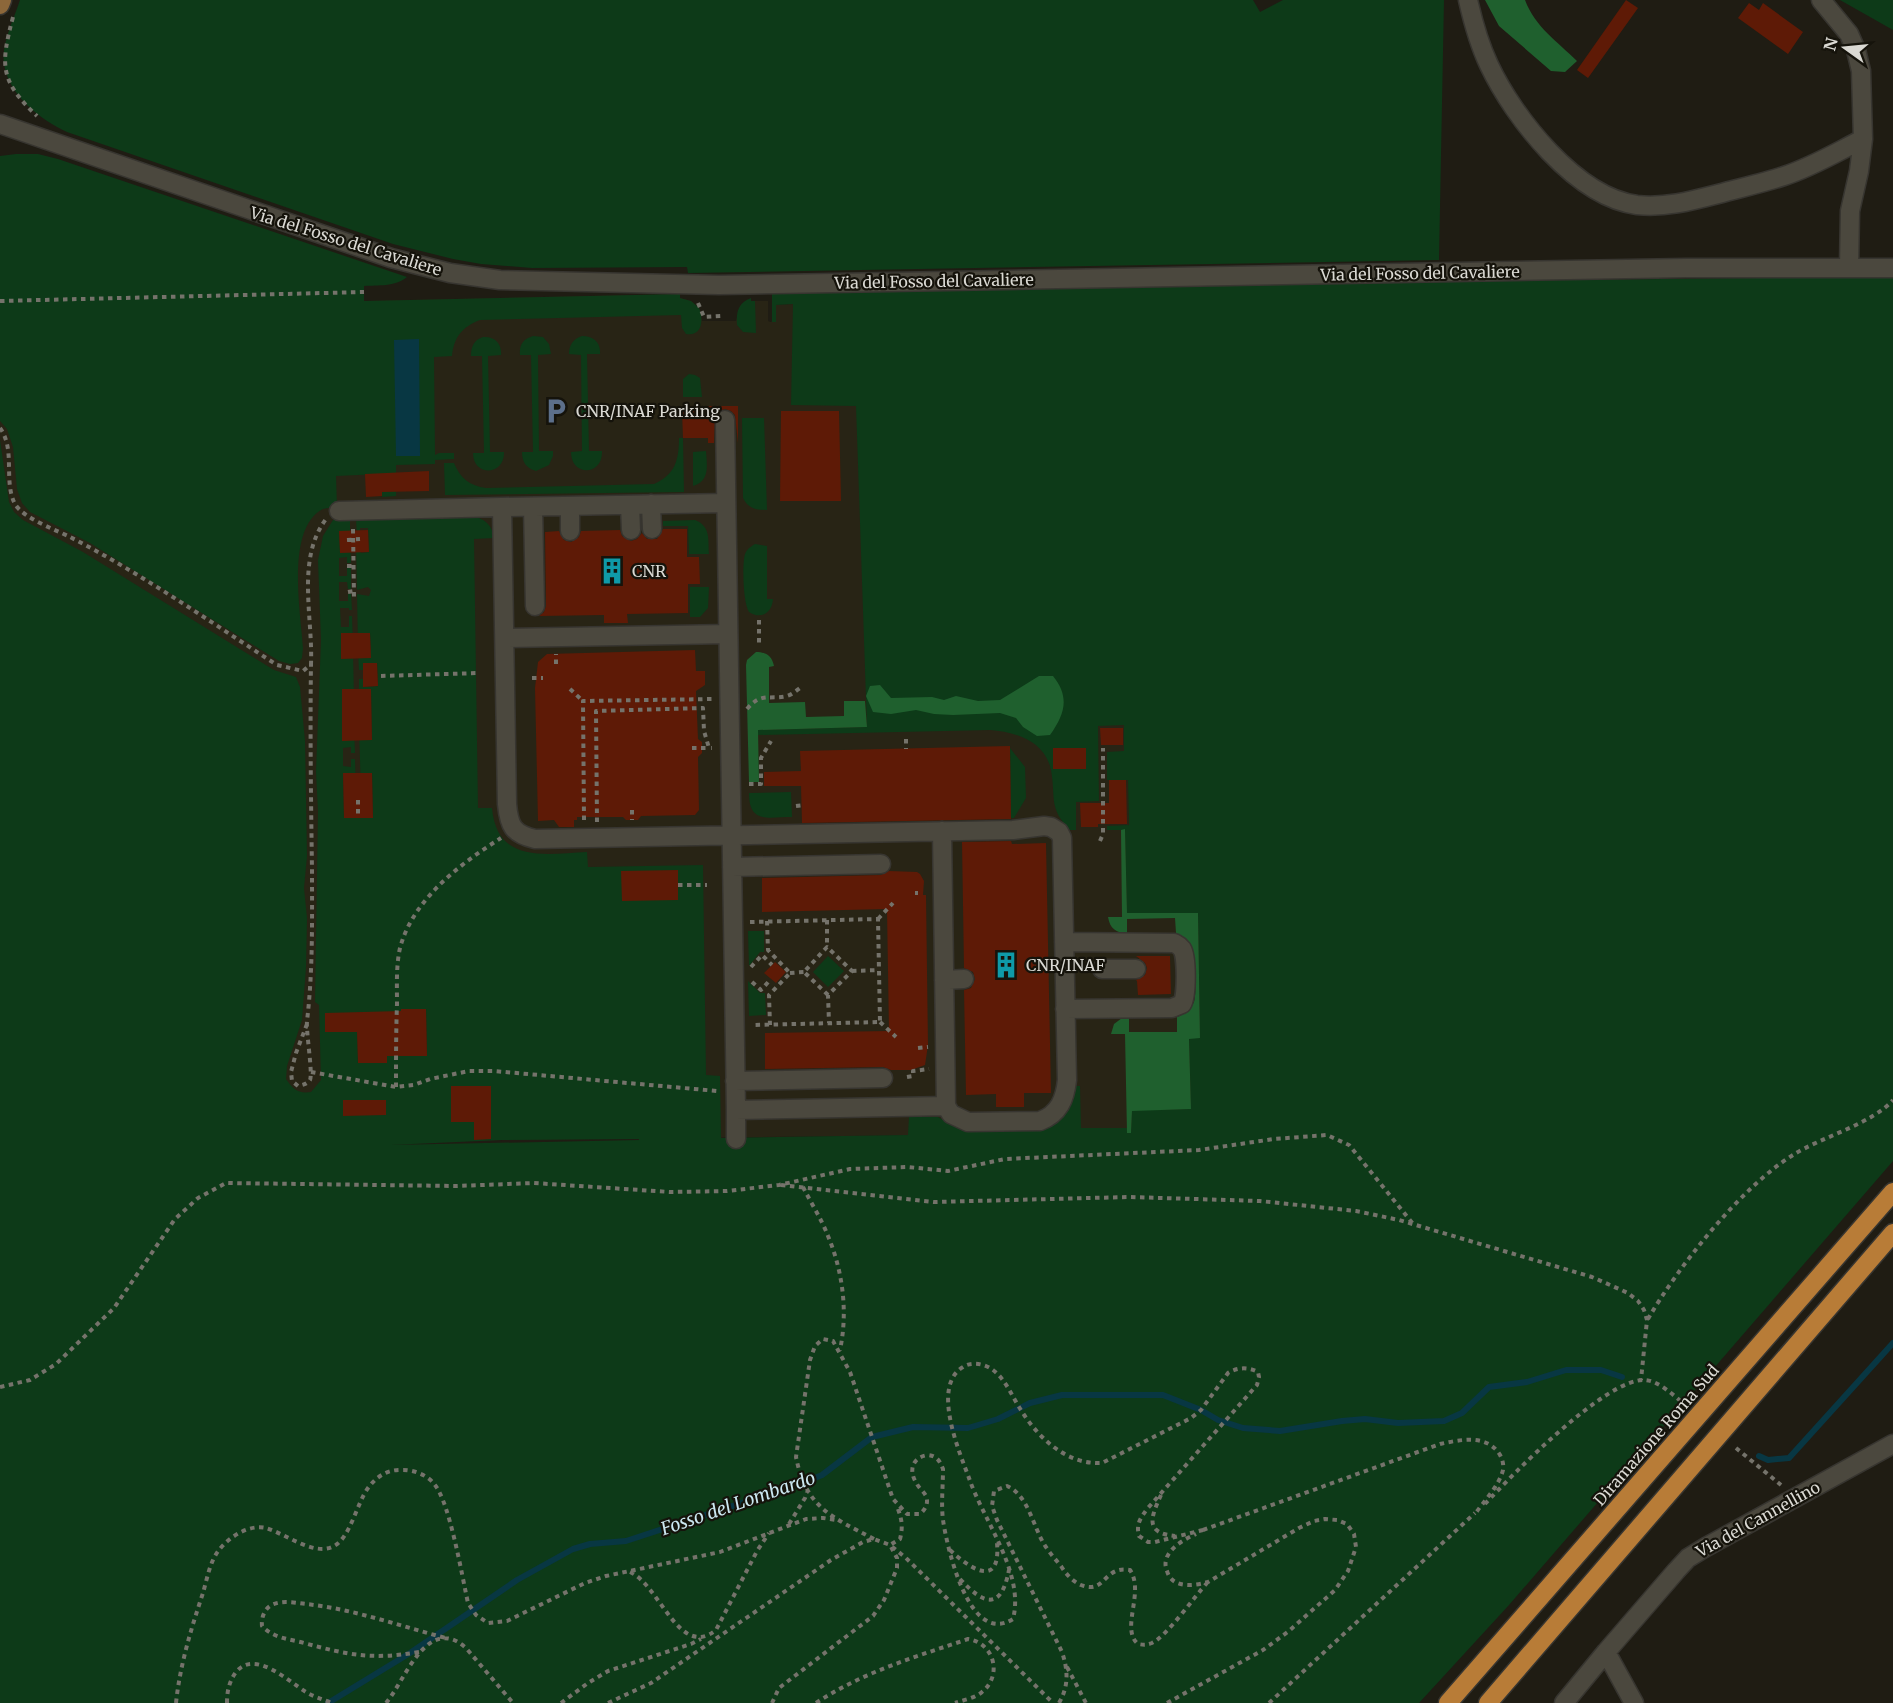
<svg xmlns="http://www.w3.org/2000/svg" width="1893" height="1703" viewBox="0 0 1893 1703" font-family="Merriweather,serif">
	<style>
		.built { fill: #282415 }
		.green { fill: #0d3a18; fill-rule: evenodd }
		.forest { fill: #1f602e }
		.water { fill: #083743 }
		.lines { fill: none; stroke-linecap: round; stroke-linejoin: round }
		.stream { stroke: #083743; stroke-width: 6 }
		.building { fill: #5e1a06 }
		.minor-casing { stroke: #373530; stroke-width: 21 }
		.major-casing { stroke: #373530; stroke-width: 21 }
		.highway-casing { stroke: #373530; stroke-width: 21 }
		.path { stroke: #75736b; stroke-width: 4; stroke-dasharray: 4.5 4.5; stroke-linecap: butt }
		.minor { stroke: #4b483e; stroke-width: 18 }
		.major { stroke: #8c673a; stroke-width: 18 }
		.highway { stroke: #b87c37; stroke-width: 18 }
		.labels { text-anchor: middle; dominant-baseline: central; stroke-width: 4.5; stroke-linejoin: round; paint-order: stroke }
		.street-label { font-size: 16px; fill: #dad9d3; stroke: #15130b }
		.poi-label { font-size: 16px; fill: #dad9d3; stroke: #15130b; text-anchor: start }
		.water-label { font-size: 18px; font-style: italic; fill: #cce8f1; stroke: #15130b }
	</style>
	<rect width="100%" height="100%" fill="#1f1c13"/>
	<path class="built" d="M680,294V298L691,301L699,308L702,321H736L740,306L751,298V301H768V321L770,322L776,321L775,305L793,304L1239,300L1256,1128L1127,1133L502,1140L0,1156V309Z"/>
	<path class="green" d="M20,0H1253L1260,12L1283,0H1444L1439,260L688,273L687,267L532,268L481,264L453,259L393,244L67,132C40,119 9,96 4,64C1,44 14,19 20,0Z
		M1840,0H1893V30Z
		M16,154H38L58,159L407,277C395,287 378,285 364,286V301L680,294V298L691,301L699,308C704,320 702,337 686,334L682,328L681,315L480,320C462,327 454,337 452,356L434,357L435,455L439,453H454V459L435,460V464L396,465V496L382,497L381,474L336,476L337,507C333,507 327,508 323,509C285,528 301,614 303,648L302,658L298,663L290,664L279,661L90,543L30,512L22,503L17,489L13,447L7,429L0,421V156Z
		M1843,277H1893V1161L1509,1605L1419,1703H0V440L9,502L14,512L23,520L83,552L274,670L296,677L300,687L305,741L307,856L304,888L307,918L306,967L302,1020L287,1066L286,1079C293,1089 298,1094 311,1092L321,1080L319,1005L315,1002L318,811L316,772L321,640L318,560L323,536L333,520L350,518V538H347V531H339L340,550H347L350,542L351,563H347V557L339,558V576H347V568H351V589H348L347,582H339V601H348V594H351L352,610H349V608H340L341,627H349V616H352L353,644L349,637L341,638V659L353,651L354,698H350V689H342V713L354,729L355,753H351V747L343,748V766L351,767V759H355L356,792H352L351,773H343L344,818L373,817L372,773H365V792H361L359,728L364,740H372L371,696L359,707V679H363L364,687L378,686L377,663H363V670H359L358,652L371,651L370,633H362V646H358L357,594L369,596L371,590L368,587L357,590L356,542H360L361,553L369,552L368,528H360V538H357L356,518L473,516C485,519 492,525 494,538L474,539L478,808H492C497,864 545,854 587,852L588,867L703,865L706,1075L720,1076L721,1138L908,1135L909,1117H938L960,1129L968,1130L1042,1129C1063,1124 1074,1107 1074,1086H1080L1081,1128H1127V1133H1131L1132,1110L1191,1109L1189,1038H1200L1198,914L1127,913L1125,830H1107V826L1129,825L1128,780H1107V752L1124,751V725L1098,726L1099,801L1076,802V830H1070C1048,808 1056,797 1051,770C1045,741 1016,732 990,730L758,735V730L867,727L856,406L791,405L793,304L776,305V322H772V292L1371,282ZM401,1009H426L427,1055L402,1056ZM357,1012H387V1063H358ZM491,1086L490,1139H474V1122ZM639,1139V1140L390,1145L502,1140Z
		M751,298V301H755L756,333L743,332L737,325C736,312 738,303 751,298Z
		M533,336L543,337L549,344L551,354L538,355L539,451H553V456L549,465L536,471C526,468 522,462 522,452H533L531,355H520C519,345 523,339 533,336Z
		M582,336C593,336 601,342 600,354H587L589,451H602C603,476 571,477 571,452L582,451L581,355L569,354C569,345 573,339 582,336Z
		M483,337C495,336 502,344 501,355L488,356L490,452H504C505,476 473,477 473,453H484L482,356H471C471,346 474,340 483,337Z
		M689,374L695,375L700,378L702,397H683V379Z
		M742,418H764L767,510C757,510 748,509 743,498Z
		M679,438H683L684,492L445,495L444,463H454C460,478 470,486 486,488L654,484C675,475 679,460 679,438Z
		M706,451C707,466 710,481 693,486V452Z
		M695,520C711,526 708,540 709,554H689L688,526H663V521Z
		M755,544L767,546V599H773C772,613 761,620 749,612C743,603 742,564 745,554C747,549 750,547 755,544Z
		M690,587H709L708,608L700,617H690Z
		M1010,748L1025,767L1026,798L1014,818H1011Z
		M791,792L792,817C768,817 749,824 749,793Z
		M748,931H764V952H760L749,966Z
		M828,956L844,971L828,987L813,972Z
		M748,981L760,993H765L766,1015L749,1016Z"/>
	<path class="forest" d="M1485,0H1525C1535,27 1558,42 1577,61L1565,72L1551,71L1499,26Z
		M756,652C766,652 772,656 774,666L769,667V703L805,702L806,717L844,716V701H865L867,727L758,730L759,782H749L746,665L747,660Z
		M1039,676H1053C1070,697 1065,714 1050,735L1037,736L1023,727L1016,718L1000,713L953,715L934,714L916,710L891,714L873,712L866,696L870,686L880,685L891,698L932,697L944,700L956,696L978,701L1000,700Z
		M1125,829L1127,913H1198L1200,1038L1189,1039L1191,1109L1132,1111L1131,1133H1127L1125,1034H1111L1114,1024L1122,1018H1129V1032H1177V1017C1184,1015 1191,1009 1194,1002C1197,993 1195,954 1190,945C1187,940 1181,937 1176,933L1175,918L1127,919V934C1116,932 1110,929 1108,917H1122L1121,830Z"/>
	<path class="water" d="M419,339L420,456H396L394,340Z"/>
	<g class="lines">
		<path class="stream" d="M1759,1456L1768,1460L1789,1458L1893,1343
			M328,1703L410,1653L517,1580L573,1549L590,1544L626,1541L803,1483L822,1475L872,1437L913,1427L968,1428L998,1419L1030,1403L1062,1395H1163L1201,1410L1218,1420L1243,1428L1280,1431L1342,1421L1365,1419L1398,1423L1444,1421L1462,1413L1489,1387L1527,1382L1566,1370H1601L1622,1377"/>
	</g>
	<path class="building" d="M1626,0L1638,8L1588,78L1577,70Z
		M1749,3L1759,10L1763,3L1803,32L1788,54L1738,18Z
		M708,406H738V443L735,415L731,411L725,409L719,411L715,415L714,443H708V438H683L682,411L708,410Z
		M781,411H839L841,501H780Z
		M429,471V491L382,492V496L366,497L365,474Z
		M663,529H687V557H699L700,584H688V613L627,614L628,623H604V615L539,616L544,612L546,606L545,532L559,531L564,540L571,542L579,537L581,531L620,530L622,536L631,541L637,539L642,533L647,539H657Z
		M368,530L369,552L340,553L339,531Z
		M341,633H370L371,658L341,659Z
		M695,650L696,671H705V685L696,691L698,739L702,742V753L698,757L699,810L695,815L641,816L638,820H626L623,817H577V820H574V827H559L554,820L538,821L535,688L538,662L547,654Z
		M363,663H377L378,686L363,687Z
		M342,689H371L372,740L342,741Z
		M1100,728H1123V745H1101Z
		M1010,746L1011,819L802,823L801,786H764V772L801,771L800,751Z
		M1053,748H1086V769H1053Z
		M343,773H372L373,818H344Z
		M1109,780H1126L1127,824H1098V827H1081L1080,803H1109Z
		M1011,841L1012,844L1046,843L1051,1093H1024V1107H996V1094L966,1095L964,990L971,988L975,979L973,972L964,968L962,842Z
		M678,870V900L622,901L621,871Z
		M889,871L917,872L920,874L924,881L923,895H926L928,1045L925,1065L911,1070H891L883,1067L765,1069V1033L889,1031L887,909L762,912V878L881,875Z
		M1136,956H1170L1171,994L1138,995L1137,981L1136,980L1145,975L1147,968L1145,963Z
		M775,962L786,972L776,983L764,973Z
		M401,1009H426L427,1056H387V1063H358L357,1032H325V1013L401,1011Z
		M451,1086H491V1139L474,1140V1122H451Z
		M343,1100H386V1115L343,1116Z"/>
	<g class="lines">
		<g class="minor-casing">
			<path id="minor" d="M1468,0C1473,22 1479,44 1489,65C1514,118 1576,197 1637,205C1665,208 1691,201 1718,194C1740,188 1763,183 1784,176C1812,167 1837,152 1863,139
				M1821,0L1849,34L1856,50L1861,71L1863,139L1859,171L1850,211L1849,268
				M0,124L391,258L450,273L500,280L719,285L1686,268H1893
				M725,420L736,1110L946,1106
				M726,503L502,507L507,804C509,826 513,834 535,839L1013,830L1044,826L1051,827L1059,832L1062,838L1067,1080C1065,1099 1059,1114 1040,1121L968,1122L951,1114L946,1106L942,831
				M651,504L652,529
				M630,505L631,530
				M570,506V531
				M533,507L535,606
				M339,511L502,507
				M505,638L728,634
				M732,867L881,864
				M1064,942L1174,943C1178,945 1179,945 1182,949C1187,957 1187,996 1182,1004L1172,1008L1065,1009
				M1102,969H1136
				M944,980L964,979
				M735,1081L883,1078
				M736,1139V1110
				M1564,1703L1606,1652
				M1634,1703L1606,1652L1676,1571L1688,1558L1706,1547L1893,1444"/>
		</g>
		<g class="major-casing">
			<path id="major" d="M0,5L2,0"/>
		</g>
		<g class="highway-casing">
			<path id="highway" d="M1448,1703L1893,1192
				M1488,1703L1893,1233"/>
		</g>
		<path class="path" d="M13,17C0,66 0,81 37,116
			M0,301L364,292
			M698,303L704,317L721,316
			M694,411V403
			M0,428C16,450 3,481 15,504C23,518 56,530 70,537C142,574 209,621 277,665L303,671L311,664C313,617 296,559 326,519
			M353,529L354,598
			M347,540L360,539
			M347,566H354
			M348,592L354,591
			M759,620V647
			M556,664V654
			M381,676L479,673
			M532,678H543
			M570,689L583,701
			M747,709C761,692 769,700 787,696C791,695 796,691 800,688
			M906,739V749
			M692,748H709
			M749,784H761V758L771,741
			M358,800V815
			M796,806L804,805
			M632,810V820
			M584,820L583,701L714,699
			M597,822L596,711L703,708L704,731L709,748H712
			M1100,841L1103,834V748
			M678,885H707
			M915,893H918
			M878,919L893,903
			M827,920V947
			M767,921L768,950L790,973L769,995L770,1025
			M750,922L878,919L880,1022L753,1025
			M751,967L762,955L772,965
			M852,971L879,970
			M790,973L804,972
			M752,982L761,990L771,979
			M828,995L804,972L827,947L852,971L828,995L829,1023
			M880,1022L896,1037
			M307,1024L296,1053L291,1072L292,1081L298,1086C303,1085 307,1084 310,1080C313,1073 306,1033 307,1021C313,971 312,920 312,870C311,802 310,733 311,664
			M918,1048L928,1047
			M311,1072L396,1087L414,1085L430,1079L469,1071H494L717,1091
			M907,1077L913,1076V1071L929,1069
			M396,1087C396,1059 396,1031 397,1004C397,985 396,966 400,948C413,899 460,864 501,838
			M781,1185L934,1202L1129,1197L1260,1201L1356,1211L1399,1220L1592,1277L1628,1293L1638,1301L1644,1310L1647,1320L1641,1380
			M803,1187C811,1203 822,1220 828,1236C843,1272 848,1312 840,1350
			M1648,1319C1678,1267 1741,1187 1793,1155C1821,1137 1872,1124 1893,1100
			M0,1387L30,1380L56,1364L114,1308L175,1219L198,1198L226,1183L456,1186L534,1183L670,1192L727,1191L779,1185L850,1169L908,1167L948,1171L1005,1159L1199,1150L1274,1139L1327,1135L1349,1145L1414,1225
			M1736,1448L1781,1485
			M1161,1495C1151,1517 1144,1533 1175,1536
			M1485,1504C1512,1475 1606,1378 1645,1380C1659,1381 1673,1395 1684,1404
			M898,1509C902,1520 903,1527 900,1539L890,1545L906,1558L1053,1703
			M789,1524L805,1498L807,1492
			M1203,1530L1440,1444C1459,1440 1484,1434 1498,1452C1502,1457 1504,1464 1503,1470C1499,1486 1484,1501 1475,1514
			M874,1539C832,1517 806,1508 796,1457L810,1360L815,1346L823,1339L833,1341L850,1372L893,1499L907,1514H920C925,1510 929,1503 926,1496C924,1492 919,1488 917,1484C908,1471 912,1457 928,1455C937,1456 940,1461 943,1469C943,1486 941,1504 943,1520C947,1547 969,1647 1013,1619C1025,1573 983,1520 969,1478C959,1451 931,1386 963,1367C972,1361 985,1364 993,1370C1005,1379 1011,1394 1019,1407C1037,1437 1066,1465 1102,1463L1191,1418L1201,1410L1228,1373C1238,1367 1248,1367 1258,1372L1259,1377L1257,1385L1147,1509C1140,1519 1136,1524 1139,1536L1148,1542H1155L1203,1530
			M950,1550C969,1568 1001,1590 997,1543
			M630,1572C660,1585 679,1660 716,1630L757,1551L769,1533
			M960,1579C984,1605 1001,1611 1009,1570
			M419,1652C373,1660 348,1655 304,1643C289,1639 273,1638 262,1626C261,1617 265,1607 274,1604C284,1600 296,1603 306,1604C354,1609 399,1626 446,1638
			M1067,1667L1086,1703
			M176,1703C180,1665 191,1629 203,1593C207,1579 210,1561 219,1550C229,1537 249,1524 266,1528C286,1534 315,1557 334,1546C350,1538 357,1503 368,1488C377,1476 388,1469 403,1470C414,1470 428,1475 435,1485C450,1504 462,1576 468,1603L476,1615L488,1623L507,1621L585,1583L606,1576L720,1552L806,1519L823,1518L836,1520
			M227,1703C227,1691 229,1682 236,1672C255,1649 288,1681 306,1692C314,1697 322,1699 332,1703
			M386,1703C405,1681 427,1613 466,1648L513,1703
			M561,1703L588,1683L608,1671L691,1644L701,1639
			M608,1703L651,1683L831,1560L863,1542L874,1539L890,1545L897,1558V1568L884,1600L873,1616L779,1688L772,1703
			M816,1703C863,1672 915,1657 968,1639C994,1643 1003,1675 982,1692C975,1698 964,1700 955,1703
			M1059,1703C1069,1686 1068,1670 1062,1652L997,1520L992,1506L994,1491L1007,1486C1028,1495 1033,1526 1044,1544C1049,1552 1055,1559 1061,1566C1066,1574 1072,1581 1081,1585C1106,1595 1103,1565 1130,1570C1145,1592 1120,1629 1138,1644C1144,1645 1147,1645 1152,1643C1167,1636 1194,1597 1207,1583
			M1167,1703L1263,1650L1289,1631L1335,1590L1348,1571L1356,1547L1354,1534L1347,1524L1337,1520L1325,1519L1314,1521L1299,1528L1208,1582C1194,1586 1172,1589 1167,1571C1165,1566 1165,1562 1167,1557C1172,1546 1185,1539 1196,1534
			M1269,1703L1475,1513"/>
		<use href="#minor" class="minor"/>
		<use href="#major" class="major"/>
		<use href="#highway" class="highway"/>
	</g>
	<defs>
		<g id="parking-bare" transform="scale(2.07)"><path d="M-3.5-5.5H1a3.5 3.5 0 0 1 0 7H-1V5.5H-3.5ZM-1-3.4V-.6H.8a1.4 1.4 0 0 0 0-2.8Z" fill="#5c6f8a" stroke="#15130b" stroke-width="2.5" paint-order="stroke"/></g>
		<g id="building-bare" transform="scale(2.07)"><path d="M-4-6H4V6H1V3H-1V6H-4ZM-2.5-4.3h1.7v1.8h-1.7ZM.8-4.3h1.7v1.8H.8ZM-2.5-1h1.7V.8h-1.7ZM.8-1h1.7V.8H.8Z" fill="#0f9aa8" stroke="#15130b" stroke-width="2.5" paint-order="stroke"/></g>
	</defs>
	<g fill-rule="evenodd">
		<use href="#parking-bare" x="556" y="411"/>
		<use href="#building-bare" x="612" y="571"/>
		<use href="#building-bare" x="1006" y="965"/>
	</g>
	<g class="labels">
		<g class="street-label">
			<text transform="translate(346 241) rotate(17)">Via del Fosso del Cavaliere</text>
			<text transform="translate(1420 273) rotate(-1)">Via del Fosso del Cavaliere</text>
			<text transform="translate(934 281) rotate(-1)">Via del Fosso del Cavaliere</text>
			<text transform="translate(1656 1435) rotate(-49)">Diramazione Roma Sud</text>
			<text transform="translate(1758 1519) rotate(-29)">Via del Cannellino</text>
		</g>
		<g class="poi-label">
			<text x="576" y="411">CNR/INAF Parking</text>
			<text x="632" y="571">CNR</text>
			<text x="1026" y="965">CNR/INAF</text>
		</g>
		<g class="water-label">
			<text transform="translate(738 1503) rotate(-19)">Fosso del Lombardo</text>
		</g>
	</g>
	<g transform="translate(1845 48) rotate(285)" stroke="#15130b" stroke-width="4.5" paint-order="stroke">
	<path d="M0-4.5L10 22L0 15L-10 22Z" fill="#dad9d3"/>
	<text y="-9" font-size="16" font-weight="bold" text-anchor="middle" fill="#dad9d3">N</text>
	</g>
</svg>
